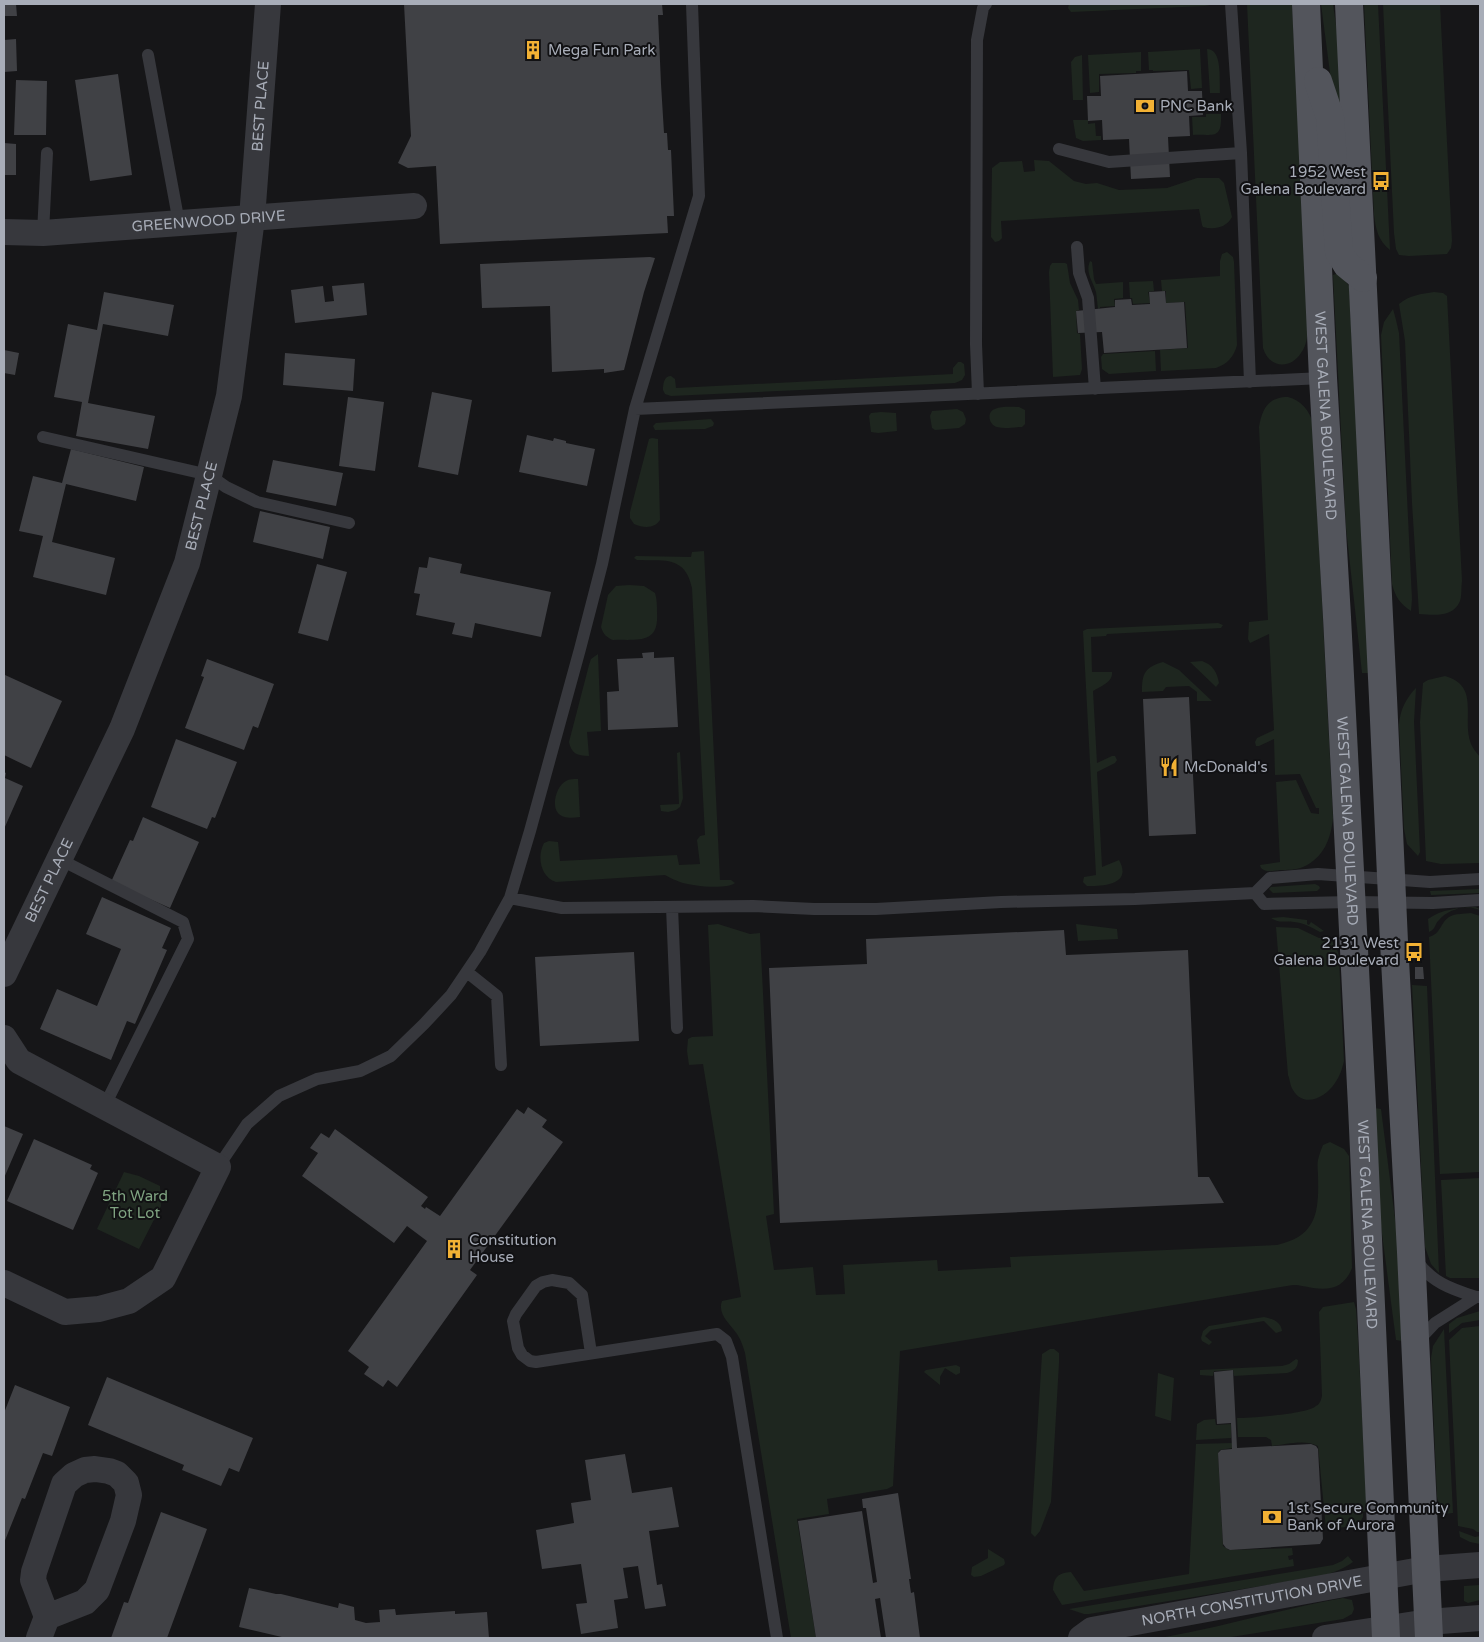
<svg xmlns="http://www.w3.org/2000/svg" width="1484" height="1642" viewBox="0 0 1484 1642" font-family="'Varela Round',sans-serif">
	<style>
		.green { fill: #1e261f }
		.building { fill: #404145 }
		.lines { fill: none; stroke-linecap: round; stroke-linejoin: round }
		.lane { stroke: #37383d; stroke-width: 12 }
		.street { stroke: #37383d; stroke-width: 26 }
		.primary { stroke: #53555c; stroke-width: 28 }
		.labels { text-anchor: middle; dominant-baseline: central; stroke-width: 4; stroke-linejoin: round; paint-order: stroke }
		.poi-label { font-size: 15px; fill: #a8adb8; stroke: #111113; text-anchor: start }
		.street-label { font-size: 15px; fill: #a8adb8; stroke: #111113 }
		.park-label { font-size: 15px; fill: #7fa381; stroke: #111113 }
	</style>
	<rect width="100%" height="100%" fill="#161618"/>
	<path class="green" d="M1069,4H1215L1205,6L1071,12L1068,8Z
		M1247,4H1292L1309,326C1307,336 1307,345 1301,353C1290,370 1269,368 1263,348Z
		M1321,4H1333L1340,53L1343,110L1335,111Z
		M1364,4H1378L1390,250C1378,240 1376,230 1374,215Z
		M1383,4H1440L1452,241L1451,248L1447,254L1409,256L1399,255L1396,249L1394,233Z
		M1200,49L1202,88L1191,89L1189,70L1153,71V70H1149L1148,52Z
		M1207,49C1223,49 1219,81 1220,93H1210Z
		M1141,52V71H1136V73L1099,74V92L1090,93L1088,55Z
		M1082,55L1083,100H1073L1071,62L1075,57Z
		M1206,114H1221C1222,140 1214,134 1193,135L1192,117H1206Z
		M1073,120H1088V124L1095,123L1096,136H1101V140L1083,141L1076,138Z
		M1034,160L1049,161L1074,181L1086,184L1097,183L1119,190L1167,188L1197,178H1219L1224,183L1232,217C1226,228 1214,230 1203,227L1202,225L1199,209L1001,221L1002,238L999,241L995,242L991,237L992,168L1000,162L1022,161L1024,172L1035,171Z
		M1227,252L1233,257L1234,262L1237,345C1234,357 1227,364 1216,368L1161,371L1160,350L1188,348L1185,302L1166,303V291H1162L1161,280L1220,276V261L1222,254Z
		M1090,261L1092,262L1094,279L1096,284L1123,282V298L1114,299L1115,306L1100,307V308L1098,309C1097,303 1097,297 1096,292C1093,281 1085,273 1090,261Z
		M1052,263H1065L1067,264L1070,283L1078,300L1079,310L1076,311L1077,333L1080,334L1082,369L1080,375L1053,377L1049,272L1050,266Z
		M1339,273L1349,286L1370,673H1362L1346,528L1333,275Z
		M1153,281L1154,291L1148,292L1150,303L1133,304L1132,298H1130L1129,282Z
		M1434,292L1443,293L1447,296L1462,581C1461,587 1462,596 1460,601C1453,618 1433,615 1419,614L1412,503L1405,341L1399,304C1410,295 1421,294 1434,292Z
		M1393,309L1396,320L1399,333L1412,599L1411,611C1400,604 1395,596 1392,584L1381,335L1384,322Z
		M1155,351L1156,371L1109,374L1102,369L1101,357L1103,354Z
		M958,362H961L964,364L965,375L962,380L955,383L671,396L665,394L663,390C663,384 664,376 671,376L675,379L676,388L953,374V368Z
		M1288,397C1301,400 1310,411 1313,424L1333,818C1331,838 1324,858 1303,867C1296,870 1287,870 1280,870C1273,871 1266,873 1261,868L1260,865L1280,862L1276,782L1296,780L1311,813L1319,814V808H1316L1300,774L1275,775L1274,739L1259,746H1256L1255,742L1257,738L1274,730L1269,634L1250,643L1248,639L1249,622L1268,620L1259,427C1262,409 1268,397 1288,397Z
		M1019,407L1025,410V424L1022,427C1015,427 1005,429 997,427C989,425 986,412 995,409C1001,406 1012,407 1019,407Z
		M957,409L963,412L966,419L965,424L959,428L935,430L932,428L930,416L932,411Z
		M881,412L896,413L897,431L878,433L871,432L869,416L871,413Z
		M711,419L714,423L713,426L705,429L657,430H655L653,426L656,423Z
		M652,438L658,439V442L660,520C654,529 644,528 634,524L630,518V512L649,439Z
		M704,551L720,880H731L735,883C726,890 691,886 680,882C675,880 670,878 665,875L556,882C540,877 537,856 544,843L549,841L558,842L560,861L677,855L679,865L700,864L697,840L700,836L705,835L692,588C685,555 664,561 637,560L634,558L636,556L691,557L692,552Z
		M629,585L644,586L655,593C657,599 657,606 657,613C659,645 638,639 613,640C607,638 603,634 601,627L608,595L616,586Z
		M1218,623L1223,625L1221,628L1107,634L1106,636L1091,637L1092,672H1112C1113,682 1101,686 1093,691L1097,763L1112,756H1115L1117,760L1115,763L1097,772L1102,867L1119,860C1133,885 1102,886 1087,886L1083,882L1084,877L1096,875L1083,631L1087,629Z
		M598,654L601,731L587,732L589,756C577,756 571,753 569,742L589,665L591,659Z
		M1202,661C1213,665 1217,672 1219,683L1216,687L1190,662Z
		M1163,662L1179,670L1212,701H1197V692L1189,686L1166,687L1163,691L1142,692C1142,675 1144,667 1163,662Z
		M1445,676C1481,686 1461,719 1471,744C1473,749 1477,753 1480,757V863L1441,864L1426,861L1420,722L1423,683L1428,680Z
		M1416,688L1414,722L1420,852L1418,856L1407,844L1404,829L1399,725C1400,710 1406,698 1416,688Z
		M680,752L683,798L680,807L676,810L668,812L661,811L660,805L679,804L677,753Z
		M578,779L580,817C573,818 563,819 558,813C551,805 557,785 566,781C569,779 574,779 578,779Z
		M1315,884L1319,886L1320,888L1317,891L1273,893L1269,889L1271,887Z
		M1480,889V893L1431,895L1430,891Z
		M1475,907L1480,909V910C1467,904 1448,909 1439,920C1434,925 1436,929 1429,932L1428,919C1442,909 1458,908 1475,907Z
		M1471,913L1480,916V1172L1440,1174L1429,937C1441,934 1440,923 1449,917C1456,913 1464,914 1471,913Z
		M1283,917L1307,920V924L1309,925L1311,922L1324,931L1320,932C1311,927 1304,923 1294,922C1283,920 1281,924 1271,918Z
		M718,924L750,934L760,933L774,1214L766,1216L774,1270L813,1267L816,1295L845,1294L843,1265L937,1260L938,1271L1011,1267L1010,1257L1277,1245C1317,1236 1319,1212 1318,1176C1318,1171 1317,1165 1318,1160C1319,1155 1321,1150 1323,1145L1330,1142L1344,1149L1349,1156L1352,1268C1345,1286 1332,1291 1313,1288C1306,1287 1301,1285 1293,1285L900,1351L893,1486L887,1489L827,1499L829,1514L797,1519L816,1638H791L745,1353C743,1346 741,1340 737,1334C730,1324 717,1314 722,1301L741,1297L703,1064L689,1065L687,1051L688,1039L692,1037L713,1036L708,925Z
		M1076,924L1117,929L1118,939L1078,941Z
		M1276,927L1298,928L1319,938L1330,937L1338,952L1339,959L1344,1061C1342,1069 1340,1076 1335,1083C1326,1097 1304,1109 1293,1090C1290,1086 1290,1079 1288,1075Z
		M1412,985L1427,986L1439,1273L1431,1264L1425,1247Z
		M1374,1108L1381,1109L1399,1250L1402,1341L1396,1340L1379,1211Z
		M124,1172L139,1176L160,1186L161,1206L139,1249L97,1229Z
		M1480,1178V1278H1450L1446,1276L1441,1180Z
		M1354,1302L1356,1309L1358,1340L1367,1511L1363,1512V1517L1356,1529V1526L1326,1529L1318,1446C1306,1439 1286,1444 1272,1446L1271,1440L1266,1437H1238L1237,1418C1250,1418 1308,1414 1316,1406C1320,1404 1321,1400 1322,1396L1319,1312L1323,1307Z
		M1480,1311V1320L1462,1323L1449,1333V1324L1457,1318Z
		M1264,1317C1273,1319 1281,1322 1282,1331L1276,1333L1264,1321L1211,1330L1205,1336L1212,1342L1209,1345L1202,1341L1201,1338L1203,1331L1209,1326Z
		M1480,1326V1532H1477L1473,1529L1458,1526L1449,1340L1462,1328Z
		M1444,1329L1453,1513L1443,1514L1440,1511L1437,1497L1431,1358L1433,1346Z
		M1050,1349H1054L1059,1353V1363L1051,1502L1040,1531L1035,1537L1031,1533L1042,1354Z
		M1296,1359L1298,1360C1298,1368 1294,1371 1287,1373L1234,1376L1233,1370L1214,1371L1213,1376L1200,1375V1370L1282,1366L1289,1364Z
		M956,1365L960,1367V1373L956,1375L945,1368L940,1377V1385L924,1372L926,1370Z
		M1158,1373L1174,1378L1171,1421L1155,1416Z
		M1215,1419L1216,1425L1231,1424V1438L1196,1440L1197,1424L1204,1420Z
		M1232,1443V1448L1220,1450L1218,1453L1223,1546L1229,1550L1292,1548L1293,1555L1288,1556L1289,1560L1293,1559L1294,1566L1062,1605L1053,1590C1054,1578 1057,1573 1071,1572L1084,1591L1189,1574L1196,1444Z
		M1459,1531L1475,1537L1480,1536V1544L1470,1542L1460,1537Z
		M988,1549L1004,1559L1005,1563L1004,1565L981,1576L974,1577L971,1575L972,1567L988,1558Z
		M1348,1556L1353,1562C1343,1569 1333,1573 1322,1576L1089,1614H1084L1069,1609L1333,1565L1342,1561Z
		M1480,1585V1600L1468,1603L1464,1601V1586Z
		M1343,1598L1352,1600L1354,1609L1352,1614L1343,1619L1225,1638H1160C1222,1627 1282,1609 1343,1598Z"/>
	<path class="building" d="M4,4H16L17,16H4Z
		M404,4H662L663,15H658L661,84L664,133H667L668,150H671L674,216H667L668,233L440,244L436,166L408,168L398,163L411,136Z
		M16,39L17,71L4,72V40Z
		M1187,71L1188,91H1202L1203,115L1189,116L1190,136L1168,137L1170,177L1131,179L1129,139L1103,140L1102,120L1088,121L1087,96H1101L1100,76Z
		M118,74L132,175L90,181L75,80Z
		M16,80L47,81L46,135H14Z
		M4,143L16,144V175H4Z
		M650,257L655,258L644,292L624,370L604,373V369L552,372L550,306L482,308L480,264Z
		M364,283L367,315L295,323L291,290L323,286L325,302L334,301L332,286Z
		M1165,291L1166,303L1184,302L1187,348L1104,353L1102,332L1078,333L1076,311L1115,307V300L1131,299L1132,305L1150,304L1149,292Z
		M104,292L174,305L168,336L103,324L88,403L155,416L148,449L76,436L82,402L54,397L68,324L97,330Z
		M4,350L19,353L15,375L4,373Z
		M285,353L355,359L353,391L283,385Z
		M432,392L472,400L458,475L418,467Z
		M348,397L384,402L375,471L339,466Z
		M527,435L553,441L554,438L566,441V443L595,449L587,486L519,472Z
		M71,449L144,467L136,501L66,484L52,542L115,558L106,595L33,577L43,536L19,531L33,476L62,483Z
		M273,460L343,473L336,506L266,492Z
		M260,511L330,527L323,559L253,542Z
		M429,557L462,564L460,573L551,592L541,637L475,623L472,638L452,634L455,623L416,615L420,594L414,593L419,567L427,568Z
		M317,564L347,572L328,641L298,633Z
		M654,652V658L674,657L678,727L608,730L607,692L619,691L617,659L643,658L642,653Z
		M207,659L274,684L258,728L253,726L244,750L185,728L204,677L201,676Z
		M5,675L62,701L31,768L4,755Z
		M1189,697L1196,834L1149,836L1143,699Z
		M176,739L237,762L215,818L212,817L207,829L151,807Z
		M4,772L6,773L5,778L23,786L4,829Z
		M143,817L199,842L170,908L111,882L130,840L133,841Z
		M102,897L171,928L162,948L167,950L135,1024L127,1021L111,1060L40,1029L57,989L97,1006L121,949L86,934Z
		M1064,930L1066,955L1188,950L1198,1177H1209L1224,1203L780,1223L769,968L867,964L866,939Z
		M634,952L639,1041L540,1046L535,957Z
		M1415,967H1423L1424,979H1415Z
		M528,1107L547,1120L542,1127L563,1142L470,1270L477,1275L397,1387L388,1380L383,1387L364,1374L369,1367L348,1351L427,1241L407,1226L394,1243L302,1176L318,1153L310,1148L321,1133L329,1138L335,1129L428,1197L421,1206L425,1209L426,1207L440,1216L517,1109L524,1114Z
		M4,1126L23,1134L4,1178Z
		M34,1139L92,1165L90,1169L98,1173L73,1230L7,1201Z
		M1233,1370L1237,1448L1311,1444L1316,1446L1318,1449L1323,1539L1320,1544L1230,1550L1226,1548L1223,1544L1218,1453L1221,1450L1232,1449L1231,1423L1217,1424L1214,1372Z
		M107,1377L253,1438L239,1472L229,1468L221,1486L182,1470L184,1465L88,1425Z
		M15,1385L70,1407L52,1456L43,1453L25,1499L22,1498L4,1543V1413Z
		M625,1454L632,1493L672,1487L679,1527L649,1531L657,1585L662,1584L666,1606L645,1609L638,1566L623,1568L628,1598L614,1600L618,1628L581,1634L576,1604L587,1603L581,1564L542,1569L536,1530L574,1523L571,1503L591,1500L585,1460Z
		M898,1493L911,1579H909L911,1593L914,1592L920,1638H886L880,1598L875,1599L881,1638H816L798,1521L862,1511L873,1583L877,1582L866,1508H863L862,1499Z
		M161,1512L207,1529L167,1638H111L124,1602L128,1603Z
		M249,1588L276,1594H281L338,1608L339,1603L354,1607L355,1620L366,1623L380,1622L379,1610L395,1609L396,1615L455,1611V1614L487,1612L489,1638H286L239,1627Z"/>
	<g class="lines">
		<path class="lane" d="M1231,4L1241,153L1250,382
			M148,55L179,223
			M1059,149L1109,162L1241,153
			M43,233L47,153
			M1077,247L1079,273L1088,298L1095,389
			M978,394L976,344L977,40L983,8L986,4
			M635,409L1323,378
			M43,437L209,475L226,487L257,502L349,523
			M59,859L183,922L188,939L104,1107
			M1255,893L1264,904L1351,902L1433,903L1480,900
			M510,898L530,831L580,649L602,564L635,409L699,196L692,4
			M672,907L677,1028
			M467,972L497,996L501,1065
			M218,1167L247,1124L279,1096L317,1079L360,1071L391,1056L424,1024L451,995L480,952L510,898L562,908L753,906L814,909H876L1001,902L1135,899L1255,893L1270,878L1318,874L1430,882L1480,879
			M1416,1260C1431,1282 1451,1289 1476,1297
			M1418,1341L1435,1323L1476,1297H1480
			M591,1353L582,1295L569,1283L552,1280L543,1282L536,1286L516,1314L513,1321L518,1348L522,1355L530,1361L536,1362L717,1334L726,1341L732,1357L777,1638"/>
		<g class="street">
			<path id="s1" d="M4,232L43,233L414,206"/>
			<path id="s2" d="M4,974L122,729L187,563L229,396L252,218L268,4"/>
			<path d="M4,1038L19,1061L218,1167L163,1278L129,1301L99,1309L65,1312L4,1283"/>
			<path d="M39,1638L47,1617L33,1580L34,1572L64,1484L74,1475L85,1470L95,1469L109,1471L117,1474L126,1483L129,1495L123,1521L97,1590L85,1602L47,1617"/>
			<path id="s3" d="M1081,1638L1092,1630L1426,1569L1480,1565"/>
			<path d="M1325,1638L1428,1622L1480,1618"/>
		</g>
		<g class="primary">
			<path id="s4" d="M1306,4L1323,378L1337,617L1362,1106L1386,1638"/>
			<path d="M1349,4L1383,698L1394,942L1411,1252L1429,1638"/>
			<path d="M1318,81L1330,117L1339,252L1347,265L1363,278"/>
		</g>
	</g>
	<defs>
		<g id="building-bare" transform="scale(1.5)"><path d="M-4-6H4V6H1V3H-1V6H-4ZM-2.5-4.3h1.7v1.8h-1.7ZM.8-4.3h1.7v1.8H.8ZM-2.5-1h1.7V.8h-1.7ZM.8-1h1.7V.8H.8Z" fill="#f2b134" stroke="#111113" stroke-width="2.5" paint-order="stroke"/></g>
		<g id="bank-bare" transform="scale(1.5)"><path d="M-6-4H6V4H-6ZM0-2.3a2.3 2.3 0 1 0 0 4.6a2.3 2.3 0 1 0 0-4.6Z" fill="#f2b134" stroke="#111113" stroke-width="2.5" paint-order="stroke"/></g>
		<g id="bus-bare" transform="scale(1.5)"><path d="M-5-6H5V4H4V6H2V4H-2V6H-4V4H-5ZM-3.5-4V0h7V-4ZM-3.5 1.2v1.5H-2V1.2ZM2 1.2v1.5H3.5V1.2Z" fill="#f2b134" stroke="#111113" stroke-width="2.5" paint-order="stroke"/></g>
		<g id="restaurant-bare" transform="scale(1.5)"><path d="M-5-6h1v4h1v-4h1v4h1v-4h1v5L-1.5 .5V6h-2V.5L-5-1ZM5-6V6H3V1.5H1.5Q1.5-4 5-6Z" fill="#f2b134" stroke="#111113" stroke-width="2.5" paint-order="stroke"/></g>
	</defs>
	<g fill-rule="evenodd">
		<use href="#building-bare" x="533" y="50"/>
		<use href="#bank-bare" x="1145" y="106"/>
		<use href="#bus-bare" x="1381" y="181"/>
		<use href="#restaurant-bare" x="1169" y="767"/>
		<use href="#bus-bare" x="1414" y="952"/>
		<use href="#building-bare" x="454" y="1249"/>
		<use href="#bank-bare" x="1272" y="1517"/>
	</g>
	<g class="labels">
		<g class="poi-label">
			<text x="548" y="50">Mega Fun Park</text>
			<text x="1160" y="106">PNC Bank</text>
			<text x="1366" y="172" text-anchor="end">1952 West<tspan x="1366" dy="17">Galena Boulevard</tspan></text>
			<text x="1184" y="767">McDonald's</text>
			<text x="1399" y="943" text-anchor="end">2131 West<tspan x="1399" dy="17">Galena Boulevard</tspan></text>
			<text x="469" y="1240">Constitution<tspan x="469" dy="17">House</tspan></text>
			<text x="1287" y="1508">1st Secure Community<tspan x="1287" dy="17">Bank of Aurora</tspan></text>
		</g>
		<g class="street-label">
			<text stroke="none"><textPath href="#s2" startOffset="914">BEST PLACE</textPath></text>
			<text stroke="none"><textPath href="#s1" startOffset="205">GREENWOOD DRIVE</textPath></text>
			<text stroke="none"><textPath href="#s4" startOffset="412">WEST GALENA BOULEVARD</textPath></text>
			<text stroke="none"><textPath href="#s2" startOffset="509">BEST PLACE</textPath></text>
			<text stroke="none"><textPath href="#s4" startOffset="818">WEST GALENA BOULEVARD</textPath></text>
			<text stroke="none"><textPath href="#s2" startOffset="104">BEST PLACE</textPath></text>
			<text stroke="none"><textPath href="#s4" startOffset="1222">WEST GALENA BOULEVARD</textPath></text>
			<text stroke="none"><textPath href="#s3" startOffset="176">NORTH CONSTITUTION DRIVE</textPath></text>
		</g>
		<g class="park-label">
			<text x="135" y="1196">5th Ward<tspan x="135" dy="17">Tot Lot</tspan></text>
		</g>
	</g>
	<rect width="1484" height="1642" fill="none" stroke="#a8adb8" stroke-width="10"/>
</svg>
